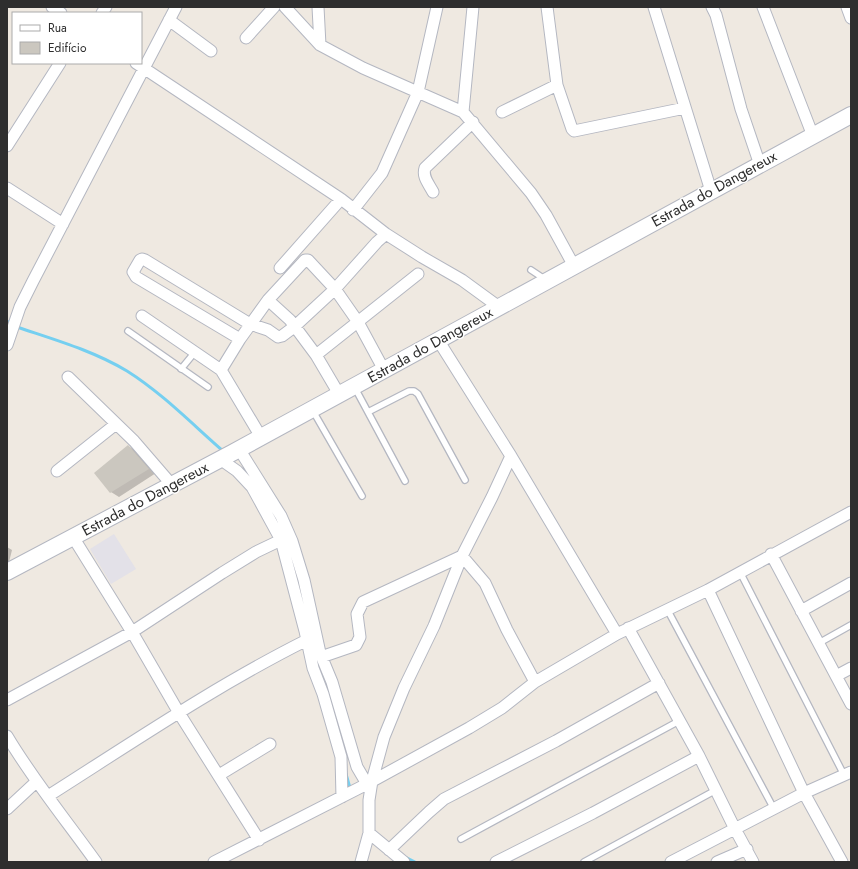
<svg xmlns="http://www.w3.org/2000/svg" width="858" height="869" viewBox="0 0 858 869" font-family="Jost,sans-serif">
	<style>
		.industrial { fill: #e3e1e8 }
		.shadow { fill: #0003 }
		.lines { fill: none; stroke-linecap: round; stroke-linejoin: round }
		.stream { stroke: #75cff0; stroke-width: 3 }
		.building { fill: #cbc7bf }
		.service-casing { stroke: #b4b7c1; stroke-width: 8 }
		.minor-casing { stroke: #b4b7c1; stroke-width: 13 }
		.secondary-casing { stroke: #b4b7c1; stroke-width: 18 }
		.service { stroke: #fff; stroke-width: 5.5 }
		.minor { stroke: #fff; stroke-width: 11 }
		.secondary { stroke: #fff; stroke-width: 16 }
		.labels { text-anchor: middle; dominant-baseline: central; stroke-width: 3; stroke-linejoin: round; paint-order: stroke }
		.street-label { font-size: 15px; fill: #2e2e2e; stroke: #fff }
	</style>
	<rect width="100%" height="100%" fill="#efe9e1"/>
	<path class="industrial" d="M114,534L136,569L111,584L90,549Z"/>
	<path class="shadow" d="M128,446L136,451L156,473L119,497L111,492L96,473Z
		M7,547L12,550L9,562L7,564Z"/>
	<g class="lines">
		<path class="stream" d="M7,321L14,326C52,339 92,350 127,371C162,393 192,424 223,451
			M272,513L278,524
			M346,774L350,788
			M405,857L415,862"/>
	</g>
	<path class="building" d="M128,445L149,469L110,493L94,473Z"/>
	<g class="lines">
		<g class="service-casing">
			<path id="service" d="M531,270L546,280
				M128,331L208,387
				M181,369L195,352
				M355,388L405,481
				M313,411L362,496
				M368,412L409,391H414L418,394L465,480
				M740,572L844,775
				M667,609L774,809
				M819,643L851,625
				M461,839L679,721
				M584,862L716,790"/>
		</g>
		<g class="minor-casing">
			<path id="minor" d="M52,7L61,13
				M285,7L320,45L363,68L463,112L531,193L546,215L574,266
				M318,7L320,45
				M547,7L557,85L572,129L574,131L685,108
				M654,7L711,191
				M712,7L716,15L741,109L760,165
				M763,7L813,136
				M847,7L851,18
				M102,13L106,7
				M169,20L211,51
				M246,38L274,7
				M136,63L341,199L386,234L422,257L462,280L499,307
				M463,112L473,7
				M502,112L557,85
				M7,146L60,63
				M7,188L63,224
				M433,192C429,184 422,177 425,168L473,122
				M353,210L382,173L418,92L437,7
				M280,268L341,199
				M268,300L290,320L316,355L339,394
				M142,316L221,370L261,437
				M240,339L136,277L133,272L140,260L142,259L145,260L250,324L268,330L278,337L282,336L294,327L335,289L377,242L386,234
				M438,340L511,456L617,634
				M7,345L20,307L33,281L176,7
				M316,355L418,274
				M221,370L240,339L268,300L305,260H308L335,289L358,322L384,370
				M68,377L134,441L172,485
				M239,449L281,516L292,541L304,580L320,653L332,682L357,767L367,784
				M220,459L237,471L252,487L281,540L305,631L313,668L323,694L341,757L342,797
				M57,471L116,424
				M73,537L132,632L179,713L259,840
				M771,554L851,704
				M708,590L804,793L842,862
				M801,611L851,583
				M628,628L699,756L735,829L753,862
				M322,655L324,656L356,645L360,637L357,614L363,602L462,556L485,583L507,630L535,682
				M836,676L851,668
				M7,700L132,632L222,573L256,552L281,540
				M7,736C33,780 66,820 96,862
				M219,775L270,744
				M48,796C133,742 217,685 307,640
				M7,809L36,782
				M369,833L404,862
				M389,850L429,812L444,799L556,741L659,683
				M214,862L367,784L469,728L502,708L535,682L617,634L708,590L851,512
				M361,862L369,833V800L372,781L384,737L404,688L434,626L462,556L492,497L511,456
				M496,862L593,813L699,756
				M671,862L804,793L851,772
				M717,862L747,849"/>
		</g>
		<g class="secondary-casing">
			<path id="secondary" d="M7,572L232,453L851,115"/>
		</g>
		<use href="#service" class="service"/>
		<use href="#minor" class="minor"/>
		<use href="#secondary" class="secondary"/>
	</g>
	<g class="labels">
		<g class="street-label">
			<text transform="translate(714 189) rotate(-29)">Estrada do Dangereux</text>
			<text transform="translate(430 345) rotate(-29)">Estrada do Dangereux</text>
			<text transform="translate(145 499) rotate(-28)">Estrada do Dangereux</text>
		</g>
	</g>
	<rect width="858" height="869" fill="none" stroke="#2e2e2e" stroke-width="16"/>
	<rect x="12" y="12" width="130" height="52" fill="#ffffff" stroke="#ababab"/>
	<rect x="20" y="25" width="20" height="6" fill="#ffffff" stroke="#ababab"/>
	<text x="48" y="32" font-size="12" fill="#2e2e2e">Rua</text>
	<rect x="20" y="42" width="20" height="12" fill="#cbc7bf" stroke="#ababab"/>
	<text x="48" y="52" font-size="12" fill="#2e2e2e">Edifício</text>
</svg>
